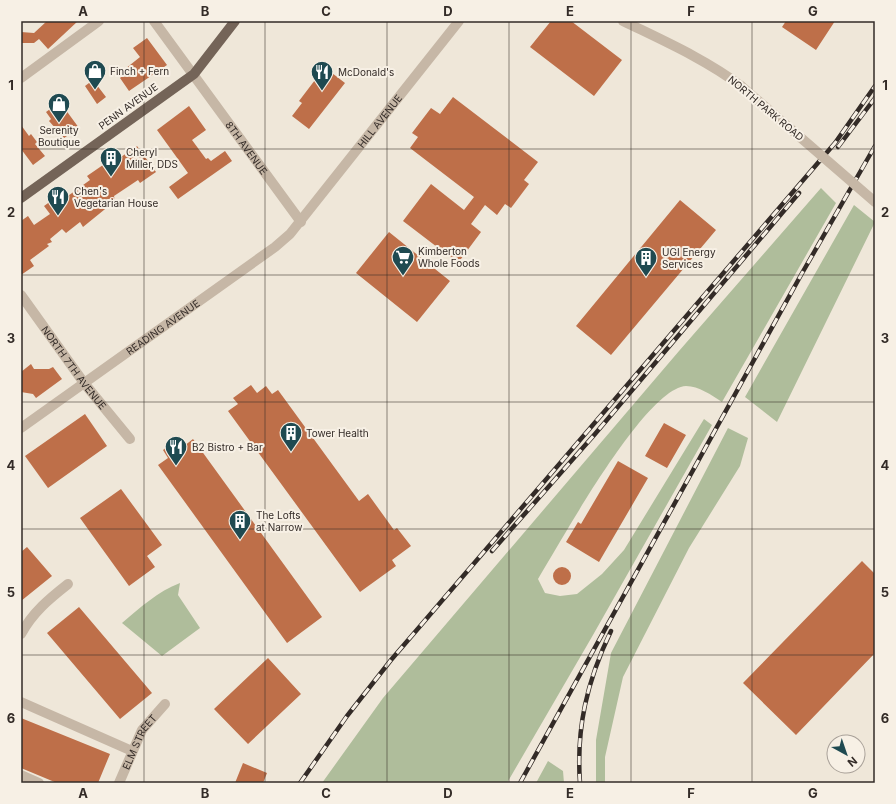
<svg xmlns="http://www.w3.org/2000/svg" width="896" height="804" viewBox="0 0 896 804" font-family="Inter,sans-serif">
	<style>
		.green { fill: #afbd9b }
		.building { fill: #be6f49 }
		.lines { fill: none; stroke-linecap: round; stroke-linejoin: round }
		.minor { stroke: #c6b7a6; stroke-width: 10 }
		.major { stroke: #746458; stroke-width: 10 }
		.rail-casing { stroke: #332b27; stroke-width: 4.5 }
		.rail { stroke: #f7f0e5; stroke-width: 3; stroke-dasharray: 9; stroke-linecap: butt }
		.minor-bridge { stroke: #c6b7a6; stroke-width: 10 }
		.grid { fill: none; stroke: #332b27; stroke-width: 1; stroke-opacity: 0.55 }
		.labels { text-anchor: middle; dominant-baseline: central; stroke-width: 4; stroke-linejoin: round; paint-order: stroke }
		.poi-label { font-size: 10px; fill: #332b27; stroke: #f7f0e5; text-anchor: start }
		.street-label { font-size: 10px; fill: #332b27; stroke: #f7f0e5 }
		.neatline { fill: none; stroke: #332b27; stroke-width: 1.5 }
		.grid-label { font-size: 13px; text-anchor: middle; font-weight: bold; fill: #332b27 }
	</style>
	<rect width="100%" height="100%" fill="#efe7d9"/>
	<path class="green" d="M821,188L836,203L722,402C711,395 699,386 686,386C645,388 560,543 538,579L545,593L560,596L577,594L602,574L624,550L704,419L712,425L593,635L507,783H322L383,698L679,351Z
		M854,205L875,222L777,422L745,397Z
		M728,428L748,438L740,466L689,548L623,677L605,757V783H596V740L611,653Z
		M180,583L178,595L200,628L162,656L122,623C140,608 158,591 180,583Z
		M548,761L563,771L564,783H536Z"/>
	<path class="building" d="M47,21H78L48,49L39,39L34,43H21V32L34,33Z
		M551,21H571L622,60L594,96L530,47Z
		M786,21H835L816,50L782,27Z
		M147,38L167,65L129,91L120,78L126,72L125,69L140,57L133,48Z
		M328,70L345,83L309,129L292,116L302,103L299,101L315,80L319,83Z
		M93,80L106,97L97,104L85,86Z
		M453,97L538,162L524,180L529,184L511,208L505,204L497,215L485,205L471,224L481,232L458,263L403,221L431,184L464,210L474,197L410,148L418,137L412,133L431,108L440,114Z
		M60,102L79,128L64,138L49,121L51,119L46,112Z
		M189,106L206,130L192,140L206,159L208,158L211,161L225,151L232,161L178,199L169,187L188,173L157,130Z
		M21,125L29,136L31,134L37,142L35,144L45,156L33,165L21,149Z
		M137,146L156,172L140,183L138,180L114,196L115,201L83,227L80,222L66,233L62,229L50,239L52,242L47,244L49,246L30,260L34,266L21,275V221L28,216L34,225L50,214L44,206L51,201L54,206L90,180L87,176L116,156L118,159Z
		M680,200L716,230L611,355L576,326Z
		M389,232L450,281L417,322L356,273Z
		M31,364L34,369H49L53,367L62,379L36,398L33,394L21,392V372Z
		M251,385L257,393L266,386L272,394L278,390L359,501L368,494L394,530L397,528L411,546L392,560L396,566L360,592L228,411L238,404L233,398Z
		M85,414L107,446L48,488L25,456Z
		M664,423L686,435L667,468L645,456Z
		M178,439L184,446L193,439L322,617L287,643L158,465L168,458L163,450Z
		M618,461L648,478L599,562L566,542L578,522L581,524Z
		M121,489L162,545L147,556L155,567L129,586L80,518Z
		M27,547L52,576L21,601V552Z
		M862,561L875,574V653L796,735L743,683Z
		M553 576a9 9 0 1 1 18 0a9 9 0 1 1-18 0Z
		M79,607L152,693L120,719L47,633Z
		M268,658L301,694L248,744L214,709Z
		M21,718L110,754L98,783H57L21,768Z
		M243,763L267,773L263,783H235Z"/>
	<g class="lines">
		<g class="minor">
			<path id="s1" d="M154,21L301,222"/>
			<path d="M623,21C664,41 705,59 741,86"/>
			<path d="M21,78L99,21"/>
			<path id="s2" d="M21,295L84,383L130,439"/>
			<path id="s3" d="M21,428L275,247L290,234L459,21"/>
			<path d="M21,634C33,612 49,599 68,584"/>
			<path d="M21,702L132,751"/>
			<path d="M21,775L39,783"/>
			<path id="s4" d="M119,783L142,730L165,704"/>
		</g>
		<path class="major" d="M21,198L194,74L235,21"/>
		<g class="rail-casing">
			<path id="rail" d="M838,147L875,98
				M492,551L595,434L799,193
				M300,783L347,716L391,660L835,143L875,86
				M520,783L801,275L875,146
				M580,783C576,728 587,681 611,631"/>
		</g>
		<use href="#rail" class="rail"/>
		<path class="minor-bridge" d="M741,86L875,202"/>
	</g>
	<path class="grid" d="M144,21V783M265,21V783M387,21V783M509,21V783M631,21V783M752,21V783M21,149H875M21,275H875M21,402H875M21,529H875M21,655H875"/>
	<defs>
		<g id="shop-pin" transform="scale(1.15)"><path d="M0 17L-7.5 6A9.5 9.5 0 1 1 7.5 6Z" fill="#1f4a51" stroke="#f7f0e5"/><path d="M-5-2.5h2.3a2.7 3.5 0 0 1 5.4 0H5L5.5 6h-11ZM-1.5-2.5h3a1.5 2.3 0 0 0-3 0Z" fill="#fff"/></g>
		<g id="restaurant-pin" transform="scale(1.15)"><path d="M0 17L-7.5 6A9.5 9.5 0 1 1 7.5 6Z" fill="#1f4a51" stroke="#f7f0e5"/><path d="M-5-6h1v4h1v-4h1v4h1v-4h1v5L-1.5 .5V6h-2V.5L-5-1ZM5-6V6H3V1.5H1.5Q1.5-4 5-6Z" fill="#fff"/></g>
		<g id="building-pin" transform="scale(1.15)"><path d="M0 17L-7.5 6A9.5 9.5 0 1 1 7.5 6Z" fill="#1f4a51" stroke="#f7f0e5"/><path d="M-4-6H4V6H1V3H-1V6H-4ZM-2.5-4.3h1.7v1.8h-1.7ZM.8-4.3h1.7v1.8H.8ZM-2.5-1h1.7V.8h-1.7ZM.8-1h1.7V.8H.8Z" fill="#fff"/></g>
		<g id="supermarket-pin" transform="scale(1.15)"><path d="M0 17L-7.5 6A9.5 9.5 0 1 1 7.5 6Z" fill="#1f4a51" stroke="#f7f0e5"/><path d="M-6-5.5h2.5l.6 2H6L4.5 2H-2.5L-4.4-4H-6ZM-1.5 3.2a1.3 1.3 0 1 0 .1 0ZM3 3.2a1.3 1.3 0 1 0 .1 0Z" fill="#fff"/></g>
	</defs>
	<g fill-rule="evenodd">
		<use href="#shop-pin" x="95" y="71"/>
		<use href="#restaurant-pin" x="322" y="72"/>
		<use href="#shop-pin" x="59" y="104"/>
		<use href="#building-pin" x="111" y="158"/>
		<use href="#restaurant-pin" x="58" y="197"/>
		<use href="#supermarket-pin" x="403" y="257"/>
		<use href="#building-pin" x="646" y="258"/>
		<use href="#building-pin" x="291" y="433"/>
		<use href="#restaurant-pin" x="176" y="447"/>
		<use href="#building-pin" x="240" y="521"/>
	</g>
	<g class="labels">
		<g class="poi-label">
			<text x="110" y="71">Finch + Fern</text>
			<text x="338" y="72">McDonald's</text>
			<text x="59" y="130" text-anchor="middle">Serenity<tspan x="59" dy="12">Boutique</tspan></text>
			<text x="126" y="152">Cheryl<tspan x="126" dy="12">Miller, DDS</tspan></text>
			<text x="74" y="191">Chen's<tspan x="74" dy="12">Vegetarian House</tspan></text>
			<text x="418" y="251">Kimberton<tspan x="418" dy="12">Whole Foods</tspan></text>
			<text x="662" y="252">UGI Energy<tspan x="662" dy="12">Services</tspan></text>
			<text x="306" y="433">Tower Health</text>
			<text x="192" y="447">B2 Bistro + Bar</text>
			<text x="256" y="515">The Lofts<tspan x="256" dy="12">at Narrow</tspan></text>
		</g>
		<g class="street-label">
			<text transform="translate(128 106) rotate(-36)">PENN AVENUE</text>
			<text transform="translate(766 108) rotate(40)">NORTH PARK ROAD</text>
			<text stroke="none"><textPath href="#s3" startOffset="476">HILL AVENUE</textPath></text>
			<text stroke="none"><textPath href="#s1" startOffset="157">8TH AVENUE</textPath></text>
			<text stroke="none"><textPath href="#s3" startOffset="174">READING AVENUE</textPath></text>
			<text stroke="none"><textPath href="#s2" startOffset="90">NORTH 7TH AVENUE</textPath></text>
			<text stroke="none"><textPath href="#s4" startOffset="46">ELM STREET</textPath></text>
		</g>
	</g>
	<rect width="896" height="804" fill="none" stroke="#f7f0e5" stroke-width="44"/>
	<g transform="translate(846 754) rotate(140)"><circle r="19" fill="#f7f0e5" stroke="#a9a199"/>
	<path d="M0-3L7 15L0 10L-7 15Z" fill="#1f4a51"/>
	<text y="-6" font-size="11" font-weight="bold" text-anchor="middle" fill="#332b27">N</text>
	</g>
	<rect x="22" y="22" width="852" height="760" class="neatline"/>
	<g class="grid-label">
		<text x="83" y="16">A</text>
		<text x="205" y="16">B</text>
		<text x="326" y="16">C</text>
		<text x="448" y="16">D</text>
		<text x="570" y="16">E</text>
		<text x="691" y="16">F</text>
		<text x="813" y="16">G</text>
		<text x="11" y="90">1</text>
		<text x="885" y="90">1</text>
		<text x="11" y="217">2</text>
		<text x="885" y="217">2</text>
		<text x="11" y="343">3</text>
		<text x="885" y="343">3</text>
		<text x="11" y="470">4</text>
		<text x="885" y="470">4</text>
		<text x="11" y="597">5</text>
		<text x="885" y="597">5</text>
		<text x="11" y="723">6</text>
		<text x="885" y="723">6</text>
		<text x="83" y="798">A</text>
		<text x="205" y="798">B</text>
		<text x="326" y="798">C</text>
		<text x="448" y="798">D</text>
		<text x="570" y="798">E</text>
		<text x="691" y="798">F</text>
		<text x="813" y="798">G</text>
	</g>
</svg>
